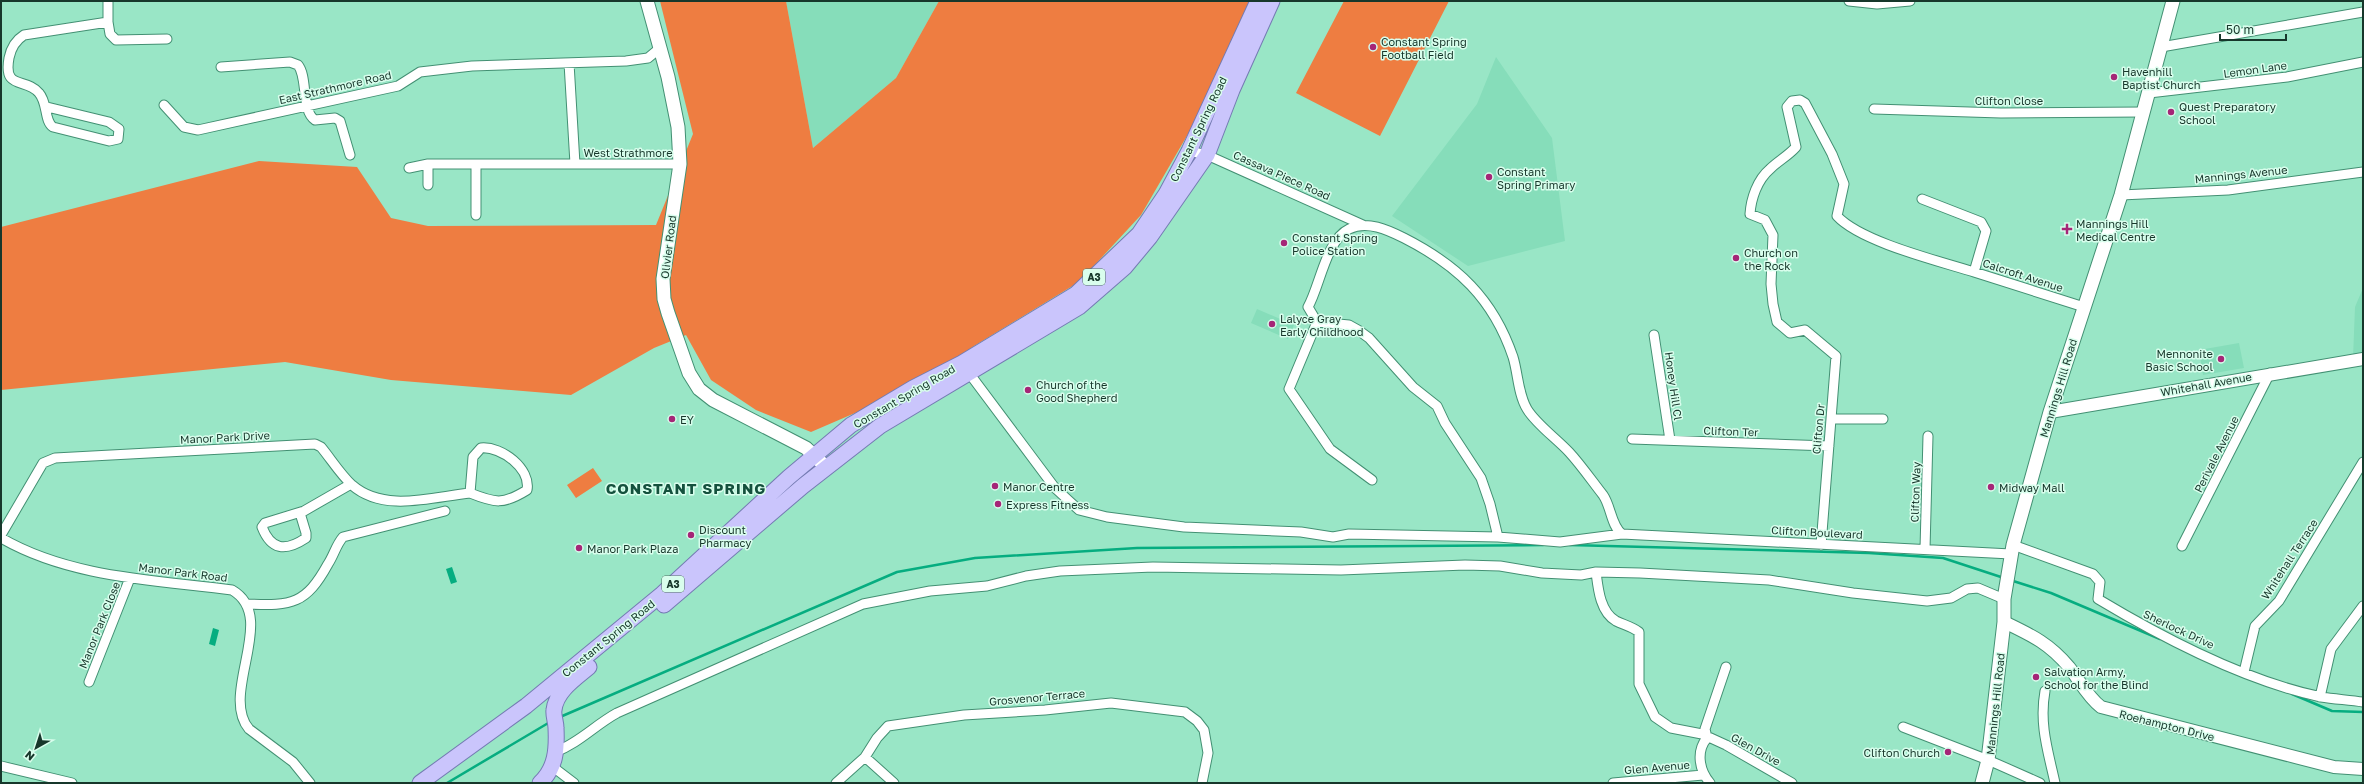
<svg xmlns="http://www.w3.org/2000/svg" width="2364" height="784" font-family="'Golos Text',sans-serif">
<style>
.built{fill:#86ddba}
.green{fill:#ee7d41}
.water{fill:#06ad80}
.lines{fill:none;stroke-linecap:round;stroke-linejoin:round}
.stream{stroke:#06ad80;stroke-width:2.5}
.minor-casing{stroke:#439073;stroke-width:11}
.tertiary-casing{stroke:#439073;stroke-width:14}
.secondary-casing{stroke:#439073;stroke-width:15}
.primary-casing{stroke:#747bb2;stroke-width:17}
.minor{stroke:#fff;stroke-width:9}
.tertiary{stroke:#fff;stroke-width:12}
.secondary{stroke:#fff;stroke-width:13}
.primary{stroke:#cac5fc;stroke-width:15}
.poi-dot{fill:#a52677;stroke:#d9feed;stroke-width:1.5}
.labels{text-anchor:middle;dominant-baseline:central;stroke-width:3;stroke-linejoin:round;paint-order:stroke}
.shield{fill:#d9feed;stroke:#517365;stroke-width:1}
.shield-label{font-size:10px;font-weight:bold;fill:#17372b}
.poi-label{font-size:11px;fill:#17372b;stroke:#d9feed;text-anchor:start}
.street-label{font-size:11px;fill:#17372b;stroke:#d9feed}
.district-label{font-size:15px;font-weight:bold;letter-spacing:1px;fill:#14513d;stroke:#d9feed}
</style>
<rect width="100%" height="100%" fill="#99e6c6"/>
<path class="built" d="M786 1H939L896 78 813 148Z
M1496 57 1552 138 1565 241 1468 266 1392 216 1477 104Z
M2363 288V357L2353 358 2355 307Z
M1257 309 1294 325 1288 339 1251 323Z
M2239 343 2244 368 2203 375 2199 350Z"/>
<path class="green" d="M660 1H786L813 148 896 78 939 1H1258L1224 72 1141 215 1079 282 974 346 913 388 811 432 756 410 711 380 686 335 654 348 571 395 391 380 285 362 1 390V227L259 161 357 167 391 218 428 226 656 225 693 134Z
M1344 1H1449L1380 136 1296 93Z
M593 468 602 481 576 498 567 485Z"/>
<path class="water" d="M452 567 457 582 451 584 446 569Z
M213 628 219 630 215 646 209 644Z"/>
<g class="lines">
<path class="stream" d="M1570 545 1869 553 1943 558 2004 578
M2010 580 2051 593 2160 639
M2292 694 2332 711 2363 712
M560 717 897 572 975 558 1137 548 1543 545
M447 783 550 722"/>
<g class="minor-casing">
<path id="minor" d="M1849 1 1877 4 1910 1
M108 22 110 34 116 40 167 39
M2161 47 2363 12
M569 63 575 164
M221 67 290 62 298 65C308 77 301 111 315 120L335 118 340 121 350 155
M2149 93 2287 77 2363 62
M164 105 184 127 198 130 398 86 420 72 472 66 626 61 648 58 660 48
M47 107 109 122 119 129 118 139 109 141 53 127C44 121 48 103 39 93 26 77 3 91 9 58 11 48 16 40 24 35L108 22V1
M1874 109 2001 113 2143 112
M1189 151 1207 155 1363 225
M428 164V185
M476 164V215
M409 168 428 164H680
M2121 195 2228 190 2363 172
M1922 199 1981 222 1986 231 1974 272 2084 307
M1317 322 1349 325 1358 330 1369 338 1413 387 1437 406 1445 423 1481 478 1490 504 1498 537
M1654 335 1670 440
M966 369 1055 488 1079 510 1107 517 1184 527 1301 532 1333 537 1349 534 1498 537 1560 542 1622 534 2011 554
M1831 419H1883
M1632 439 1829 446
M481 448C502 446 531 469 527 490 503 505 495 503 470 493L473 457Z
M1372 480 1330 449 1289 389 1317 322 1308 307C1320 286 1326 240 1349 229 1367 220 1388 230 1404 238 1457 265 1493 298 1513 357 1518 373 1518 394 1527 409 1536 424 1557 439 1569 452 1581 465 1592 481 1603 495 1611 506 1611 526 1622 534
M300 513 306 533V538C285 552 271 550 262 527L265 523 304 511 351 484
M1 535 43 463 55 458 315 444 321 447C331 459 340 474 352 485 384 513 432 497 470 493
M1 538C70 578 155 580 232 590 279 617 219 693 249 729L293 762 310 783
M1821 545 1836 356 1805 330 1790 333 1777 322 1773 304 1771 284 1773 235 1765 220 1750 214C1751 199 1757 180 1770 169 1778 161 1788 156 1796 147L1787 107 1792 101 1800 100 1805 103 1832 154 1844 184 1837 216C1861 242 1939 261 1974 272
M2013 545 2093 574 2100 582 2098 599C2163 638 2246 681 2321 697 2334 699 2349 700 2363 702
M2182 546 2270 373
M1925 549 1928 436
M1596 572C1598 588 1600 612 1616 621 1624 625 1631 626 1639 632V684L1655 717 1671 728 1702 734 1726 745 1792 783
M248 604C292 606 306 604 328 564 334 555 336 545 343 537L445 511
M2244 672 2255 626 2279 601 2363 462
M89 682 130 578
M2045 691C2039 724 2048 751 2055 783
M2320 697 2331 649 2363 606
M1903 727 1988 760 2040 783
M1707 738 1705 729 1726 667
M1707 738C1696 751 1699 770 1710 783
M555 752C579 743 595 725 617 713L863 604 930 591 987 586 1026 576 1060 571 1153 567 1341 570 1465 565 1500 566 1542 573 1581 575 1596 572 1640 573 1769 580 1853 593 1927 601 1951 598 1967 589 1978 588 2004 599
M865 757 894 783
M1 766 72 783
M553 767 574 783
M836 783 865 757 877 738 888 726 964 715 1045 710 1111 703 1185 712 1197 721 1204 730 1208 753 1202 783
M1613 783 1703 775"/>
</g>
<g class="tertiary-casing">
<path id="tertiary" d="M2050 412 2363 359
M2004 622C2031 635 2049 643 2069 667 2080 681 2087 696 2101 707L2334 767 2363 769"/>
</g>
<g class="secondary-casing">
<path id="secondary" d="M647 1 668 77 678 127 680 164 663 279 664 299 668 313 689 373 699 389 713 400 806 448 826 467
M1982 783 1988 760 2004 622V599L2013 545 2050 412 2121 195 2173 1"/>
</g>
<g class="primary-casing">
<path id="primary" d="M664 605 803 486 880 426 1079 307 1125 267 1150 237 1207 155 1232 90 1272 1
M420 783 526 706 662 594 789 477 851 425 913 388 962 363 1076 294 1139 234 1166 194 1189 151 1258 1
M540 783C556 768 557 749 556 728 556 722 553 715 554 710 556 691 576 678 589 667"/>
</g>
<use href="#minor" class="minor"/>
<use href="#tertiary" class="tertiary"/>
<use href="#secondary" class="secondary"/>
<use href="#primary" class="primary"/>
</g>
<g class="poi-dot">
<circle cx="1373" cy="47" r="4"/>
<circle cx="2114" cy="77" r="4"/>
<circle cx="2171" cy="112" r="4"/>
<circle cx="1489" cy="177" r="4"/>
<path d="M2065 223h4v4h4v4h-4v4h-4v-4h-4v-4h4z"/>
<circle cx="1284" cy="243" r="4"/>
<circle cx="1736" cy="258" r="4"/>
<circle cx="1272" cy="324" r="4"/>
<circle cx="2221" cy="359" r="4"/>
<circle cx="1028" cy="390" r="4"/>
<circle cx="672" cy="419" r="4"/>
<circle cx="995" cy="486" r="4"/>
<circle cx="1991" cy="487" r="4"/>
<circle cx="998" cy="504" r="4"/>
<circle cx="691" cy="535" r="4"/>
<circle cx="579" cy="548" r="4"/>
<circle cx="2036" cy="677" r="4"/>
<circle cx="1948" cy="752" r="4"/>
</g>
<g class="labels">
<g class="shield">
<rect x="1083" y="269" width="22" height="16" rx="3"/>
<rect x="662" y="576" width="22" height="16" rx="3"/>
</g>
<g class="shield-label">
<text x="1094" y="277">A3</text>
<text x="673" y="584">A3</text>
</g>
<g class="poi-label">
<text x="1381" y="41">Constant Spring<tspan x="1381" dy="13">Football Field</tspan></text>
<text x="2122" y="71">Havenhill<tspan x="2122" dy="13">Baptist Church</tspan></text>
<text x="2179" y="106">Quest Preparatory<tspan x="2179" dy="13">School</tspan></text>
<text x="1497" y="171">Constant<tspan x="1497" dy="13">Spring Primary</tspan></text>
<text x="2076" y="223">Mannings Hill<tspan x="2076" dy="13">Medical Centre</tspan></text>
<text x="1292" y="237">Constant Spring<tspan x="1292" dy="13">Police Station</tspan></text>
<text x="1744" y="252">Church on<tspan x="1744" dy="13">the Rock</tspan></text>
<text x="1280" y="318">Lalyce Gray<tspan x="1280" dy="13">Early Childhood</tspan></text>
<text x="2213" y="353" text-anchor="end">Mennonite<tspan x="2213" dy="13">Basic School</tspan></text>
<text x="1036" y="384">Church of the<tspan x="1036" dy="13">Good Shepherd</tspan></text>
<text x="680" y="419">EY</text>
<text x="1003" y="486">Manor Centre</text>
<text x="1999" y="487">Midway Mall</text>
<text x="1006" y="504">Express Fitness</text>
<text x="699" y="529">Discount<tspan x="699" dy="13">Pharmacy</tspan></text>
<text x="587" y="548">Manor Park Plaza</text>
<text x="2044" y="671">Salvation Army,<tspan x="2044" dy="13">School for the Blind</tspan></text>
<text x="1940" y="752" text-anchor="end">Clifton Church</text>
</g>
<g class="street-label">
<text transform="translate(2255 69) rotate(-8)">Lemon Lane</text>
<text transform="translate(335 87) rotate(-13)">East Strathmore Road</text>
<text x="2009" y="100">Clifton Close</text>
<text transform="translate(1198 129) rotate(-64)">Constant Spring Road</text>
<text x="628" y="152">West Strathmore</text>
<text transform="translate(2241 174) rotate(-6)">Mannings Avenue</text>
<text transform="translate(1282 175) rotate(24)">Cassava Piece Road</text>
<text transform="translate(668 247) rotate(-83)">Olivier Road</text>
<text transform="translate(2023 275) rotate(18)">Calcroft Avenue</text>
<text transform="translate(2206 384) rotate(-10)">Whitehall Avenue</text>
<text transform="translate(1674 386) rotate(82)">Honey Hill Cl</text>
<text transform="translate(2058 388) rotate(-73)">Mannings Hill Road</text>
<text transform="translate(904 396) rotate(-30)">Constant Spring Road</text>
<text transform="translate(1818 429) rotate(-85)">Clifton Dr</text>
<text transform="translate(1731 431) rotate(2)">Clifton Ter</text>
<text transform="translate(225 437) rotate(-3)">Manor Park Drive</text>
<text transform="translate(2216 454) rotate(-63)">Perivale Avenue</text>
<text transform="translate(1915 492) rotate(-88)">Clifton Way</text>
<text transform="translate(1817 532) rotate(3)">Clifton Boulevard</text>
<text transform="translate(2289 559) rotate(-57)">Whitehall Terrace</text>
<text transform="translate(183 572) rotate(7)">Manor Park Road</text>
<text transform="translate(99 625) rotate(-68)">Manor Park Close</text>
<text transform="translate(2179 629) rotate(25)">Sherlock Drive</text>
<text transform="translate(608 638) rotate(-39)">Constant Spring Road</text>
<text transform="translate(1037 697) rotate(-5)">Grosvenor Terrace</text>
<text transform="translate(1995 704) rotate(-84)">Mannings Hill Road</text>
<text transform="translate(2167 725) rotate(14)">Roehampton Drive</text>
<text transform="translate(1756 749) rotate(29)">Glen Drive</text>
<text transform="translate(1657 767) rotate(-5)">Glen Avenue</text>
</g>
<g class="district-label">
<text x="686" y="488">CONSTANT SPRING</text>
</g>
</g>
<rect width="2364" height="784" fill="none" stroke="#17372b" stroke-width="4"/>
<g transform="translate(36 748) rotate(219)" stroke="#d9feed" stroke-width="3" paint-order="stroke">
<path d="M0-3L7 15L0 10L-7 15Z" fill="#17372b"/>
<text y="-6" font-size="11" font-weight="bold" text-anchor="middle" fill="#17372b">N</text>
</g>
<path d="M2220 34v6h66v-6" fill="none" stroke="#17372b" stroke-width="2"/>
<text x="2226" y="34" font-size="12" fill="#17372b" stroke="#d9feed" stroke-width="3" paint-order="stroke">50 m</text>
</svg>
